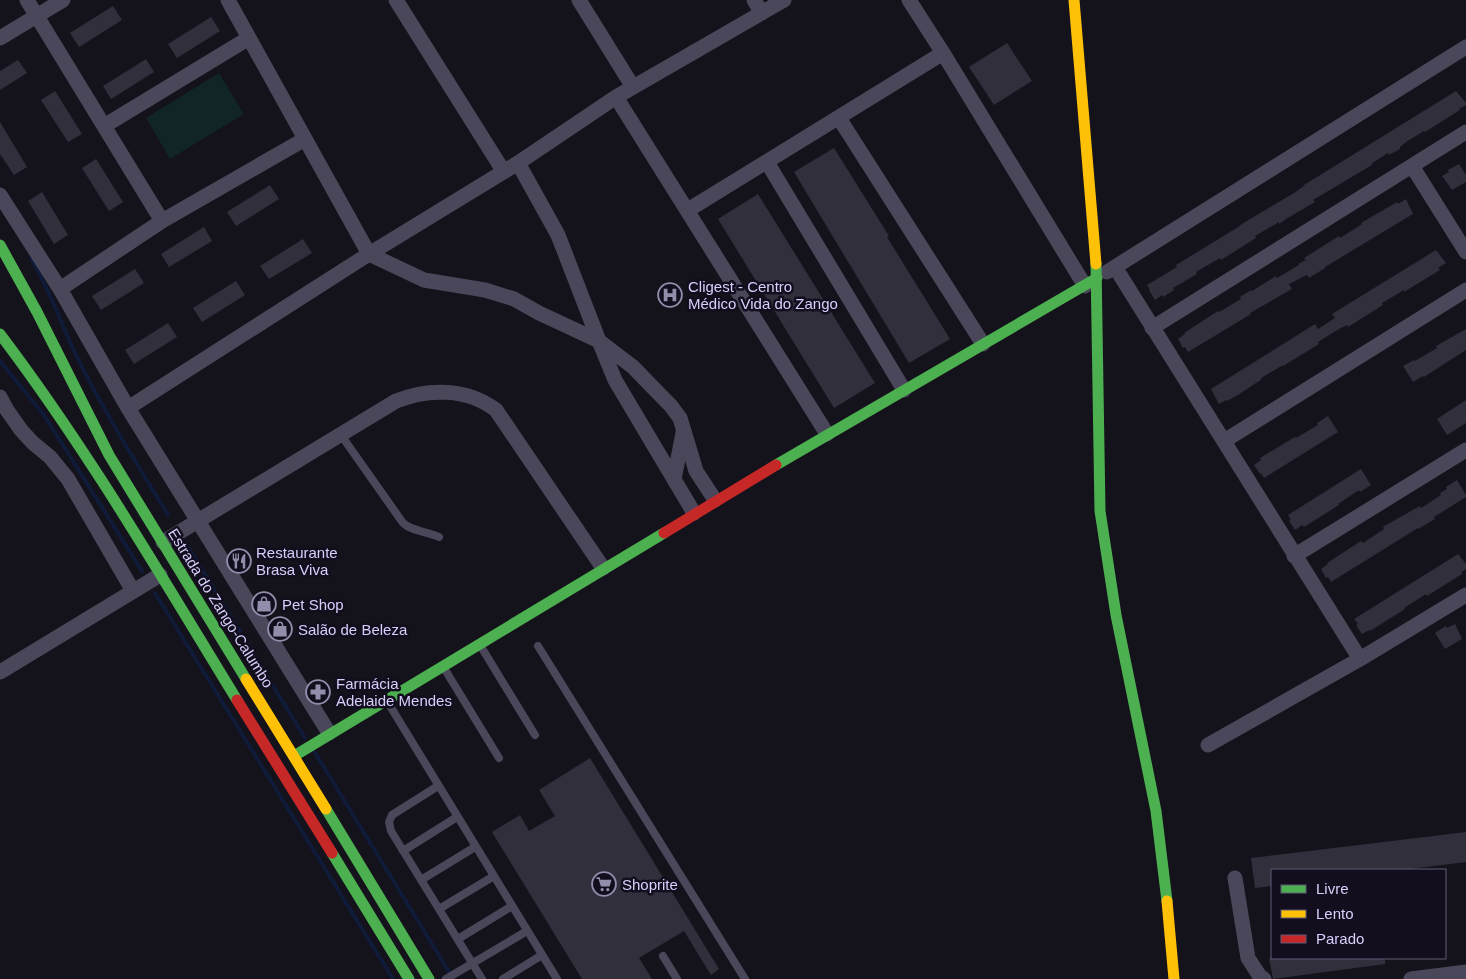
<svg xmlns="http://www.w3.org/2000/svg" width="1466" height="979" font-family="Arial,sans-serif">
<style>
.green{fill:#112426}
.lines{fill:none;stroke-linecap:round;stroke-linejoin:round}
.stream{stroke:#0f1b39;stroke-width:4}
.building{fill:#322f3d}
.lane{stroke:#4a475b;stroke-width:8}
.street{stroke:#4a475b;stroke-width:15}
.fast{stroke:#4caf50;stroke-width:11}
.slow{stroke:#ffc107;stroke-width:11}
.jam{stroke:#c62828;stroke-width:11}
.labels{text-anchor:middle;dominant-baseline:central;stroke-width:5;stroke-linejoin:round;paint-order:stroke}
.poi-label{font-size:15px;fill:#d8cffb;stroke:#120e1e;text-anchor:start}
.street-label{font-size:15px;fill:#d8cffb;stroke:#120e1e}
</style>
<rect width="100%" height="100%" fill="#14121a"/>
<path class="green" d="M219 73 244 114 170 159 146 118Z"/>
<g class="lines">
<path class="stream" d="M31 258C49 289 61 323 76 355 103 410 136 462 168 515
M0 361 44 415 142 571
M187 545 305 738
M155 593 393 979
M314 751 451 975"/>
</g>
<path class="building" d="M113 6 122 20 79 47 70 33Z
M211 17 220 31 177 58 168 44Z
M1007 43 1032 81 994 105 969 67Z
M146 59 154 72 111 99 103 86Z
M18 60 27 73 0 90V71Z
M55 91 82 134 68 142 41 100Z
M1456 91 1466 103V105L1459 109 1460 110 1425 132 1424 131 1406 142 1400 147V149L1389 155 1388 153 1371 164 1372 165 1313 200 1315 202 1286 219 1279 224V222L1255 236 1256 238 1221 260 1220 258 1196 272 1197 274 1173 288 1174 290 1163 297 1162 295 1155 300 1149 290H1150L1147 285 1177 267 1176 265 1235 229 1245 222 1294 193 1304 186V185Z
M0 122 27 167 14 175 0 154Z
M834 148 889 236 887 237 950 339 909 363 794 172Z
M96 159 123 202 109 211 82 168Z
M1459 164 1466 175V182L1452 190 1442 176 1449 172 1448 170Z
M270 185 279 199 236 226 227 212Z
M42 192 68 235 54 244 28 201Z
M758 194 875 383 834 408 718 219Z
M1406 199 1413 214 1325 267V268L1309 278 1307 275 1289 284 1292 289 1250 313 1251 314 1188 352 1185 347 1183 348 1178 339 1185 334 1184 333 1218 311 1219 312 1241 299 1240 297 1251 290 1252 291 1276 276 1277 278 1299 265 1298 264 1306 260 1304 258 1339 236 1340 238 1362 224 1361 223 1397 202 1398 204Z
M204 227 212 241 169 267 161 254Z
M303 239 312 253 269 279 260 266Z
M1436 250 1446 263 1438 268 1440 270 1404 292V290L1382 303 1383 305 1359 320 1348 327 1347 325 1339 329 1318 342 1319 344 1283 366V365L1261 378 1262 379 1238 395 1227 401 1226 400 1219 404 1211 389 1315 324 1318 329 1335 318 1332 314Z
M135 269 144 283 101 310 92 296Z
M236 281 245 295 202 322 193 308Z
M168 323 177 337 134 364 125 350Z
M1466 329V350L1424 377 1423 376 1413 382 1403 366 1414 360 1415 361 1437 348 1436 346Z
M1466 400V423L1447 435 1437 419Z
M1328 416 1338 432 1264 478 1261 473 1260 474 1254 465 1261 460 1260 458 1295 437 1296 438 1318 425 1317 423Z
M1361 469 1371 485 1360 492 1359 490 1338 504 1339 505 1304 527 1302 525 1295 530 1289 521 1291 520 1288 515Z
M1457 480 1466 495V497L1434 517 1435 519 1418 529V528L1331 582 1328 577 1326 578 1321 569 1328 564 1327 563 1361 541 1363 543 1384 529 1383 527 1395 520 1420 506 1421 508 1441 495 1440 493 1447 489 1446 487Z
M1458 554 1466 564V569L1461 572 1462 574 1427 596 1426 594 1404 608 1405 609 1370 631 1369 630 1362 634 1356 625 1358 624 1354 619Z
M1455 624 1462 639 1445 649 1435 633 1446 626 1447 628Z
M590 758 719 969 711 975 684 931 639 958 652 979H582L492 832 520 815 529 831 555 816 539 790Z
M1466 832V862L1402 870H1272V886L1255 888 1251 858Z
M1269 958H1385V964L1273 979Z"/>
<g class="lines">
<path class="lane" d="M341 435 403 523C413 532 427 531 439 537
M480 645 535 735
M538 646 745 979
M444 668 499 758
M387 701 557 979
M438 786 392 815 389 822 391 831 482 979
M403 851 457 817
M421 880 475 847
M439 909 494 876
M458 939 512 906
M663 956 677 979
M446 979 527 931
M503 979 542 955"/>
<path class="street" d="M27 0 162 221
M228 0 369 254 424 280 485 290 514 299 539 313 599 341 615 380 694 513
M396 0 504 172
M579 0 633 87
M754 0 762 13
M909 0 943 53 1085 286
M0 38 63 0
M616 97 827 434
M839 118 983 344
M104 126 249 38
M767 162 904 390
M518 163 558 235 599 341 633 367 671 406 680 418 696 471 715 500
M1412 166 1466 252
M0 195 60 289 128 408 329 733
M688 210 943 53
M1115 267 1360 659
M1107 272 1466 47
M60 289 162 221 305 139
M1152 328 1466 132
M0 397 7 410 21 430 33 443 50 457 68 479 133 591
M128 408 369 254 518 163 616 97 784 0
M1224 441 1466 290
M674 479 683 433
M163 542 396 401C429 388 467 388 496 410L603 568
M1294 556 1466 450
M0 672 160 575
M1208 745 1360 659 1466 595
M1235 878 1248 958 1259 975 1264 979
M1411 979 1466 972"/>
<path class="fast" d="M0 245 37 312 109 455 246 679
M1096 264 1100 511 1116 615 1156 811 1167 901
M0 334C88 450 161 576 237 700
M776 465 1097 278
M294 756 664 533
M326 809 429 979
M332 853 409 979"/>
<path class="slow" d="M1074 0 1096 264
M246 679 326 809
M1167 901 1174 979"/>
<path class="jam" d="M664 533 776 465
M237 700 332 853"/>
</g>
<defs>
<g id="hospital-ring" transform="scale(1.25)"><circle r="9.5" fill="#120e1e" stroke="#938dac" stroke-width="1.5"/><path d="M-5-5h3v3.5h4V-5h3V5h-3V1.5h-4V5h-3Z" fill="#938dac"/></g>
<g id="restaurant-ring" transform="scale(1.25)"><circle r="9.5" fill="#120e1e" stroke="#938dac" stroke-width="1.5"/><path d="M-5-6h1v4h1v-4h1v4h1v-4h1v5L-1.5 .5V6h-2V.5L-5-1ZM5-6V6H3V1.5H1.5Q1.5-4 5-6Z" fill="#938dac"/></g>
<g id="shop-ring" transform="scale(1.25)"><circle r="9.5" fill="#120e1e" stroke="#938dac" stroke-width="1.5"/><path d="M-5-2.5h2.3a2.7 3.5 0 0 1 5.4 0H5L5.5 6h-11ZM-1.5-2.5h3a1.5 2.3 0 0 0-3 0Z" fill="#938dac"/></g>
<g id="pharmacy-ring" transform="scale(1.25)"><circle r="9.5" fill="#120e1e" stroke="#938dac" stroke-width="1.5"/><path d="M-2-6h4v4h4v4h-4v4h-4v-4h-4v-4h4Z" fill="#938dac"/></g>
<g id="supermarket-ring" transform="scale(1.25)"><circle r="9.5" fill="#120e1e" stroke="#938dac" stroke-width="1.5"/><path d="M-6-5.5h2.5l.6 2H6L4.5 2H-2.5L-4.4-4H-6ZM-1.5 3.2a1.3 1.3 0 1 0 .1 0ZM3 3.2a1.3 1.3 0 1 0 .1 0Z" fill="#938dac"/></g>
</defs>
<g fill-rule="evenodd">
<use href="#hospital-ring" x="670" y="295"/>
<use href="#restaurant-ring" x="239" y="561"/>
<use href="#shop-ring" x="264" y="604"/>
<use href="#shop-ring" x="280" y="629"/>
<use href="#pharmacy-ring" x="318" y="692"/>
<use href="#supermarket-ring" x="604" y="884"/>
</g>
<g class="labels">
<g class="poi-label">
<text x="688" y="286">Cligest - Centro<tspan x="688" dy="17">Médico Vida do Zango</tspan></text>
<text x="256" y="552">Restaurante<tspan x="256" dy="17">Brasa Viva</tspan></text>
<text x="282" y="604">Pet Shop</text>
<text x="298" y="629">Salão de Beleza</text>
<text x="336" y="683">Farmácia<tspan x="336" dy="17">Adelaide Mendes</tspan></text>
<text x="622" y="884">Shoprite</text>
</g>
<g class="street-label">
<text transform="translate(221 608) rotate(58)">Estrada do Zango-Calumbo</text>
</g>
</g>
<rect x="1271" y="869" width="175" height="90" fill="#120e1e" stroke="#615b76"/>
<rect x="1281" y="885" width="25" height="8" fill="#4caf50" stroke="#615b76"/>
<text x="1316" y="894" font-size="15" fill="#d8cffb">Livre</text>
<rect x="1281" y="910" width="25" height="8" fill="#ffc107" stroke="#615b76"/>
<text x="1316" y="919" font-size="15" fill="#d8cffb">Lento</text>
<rect x="1281" y="935" width="25" height="8" fill="#c62828" stroke="#615b76"/>
<text x="1316" y="944" font-size="15" fill="#d8cffb">Parado</text>
</svg>
